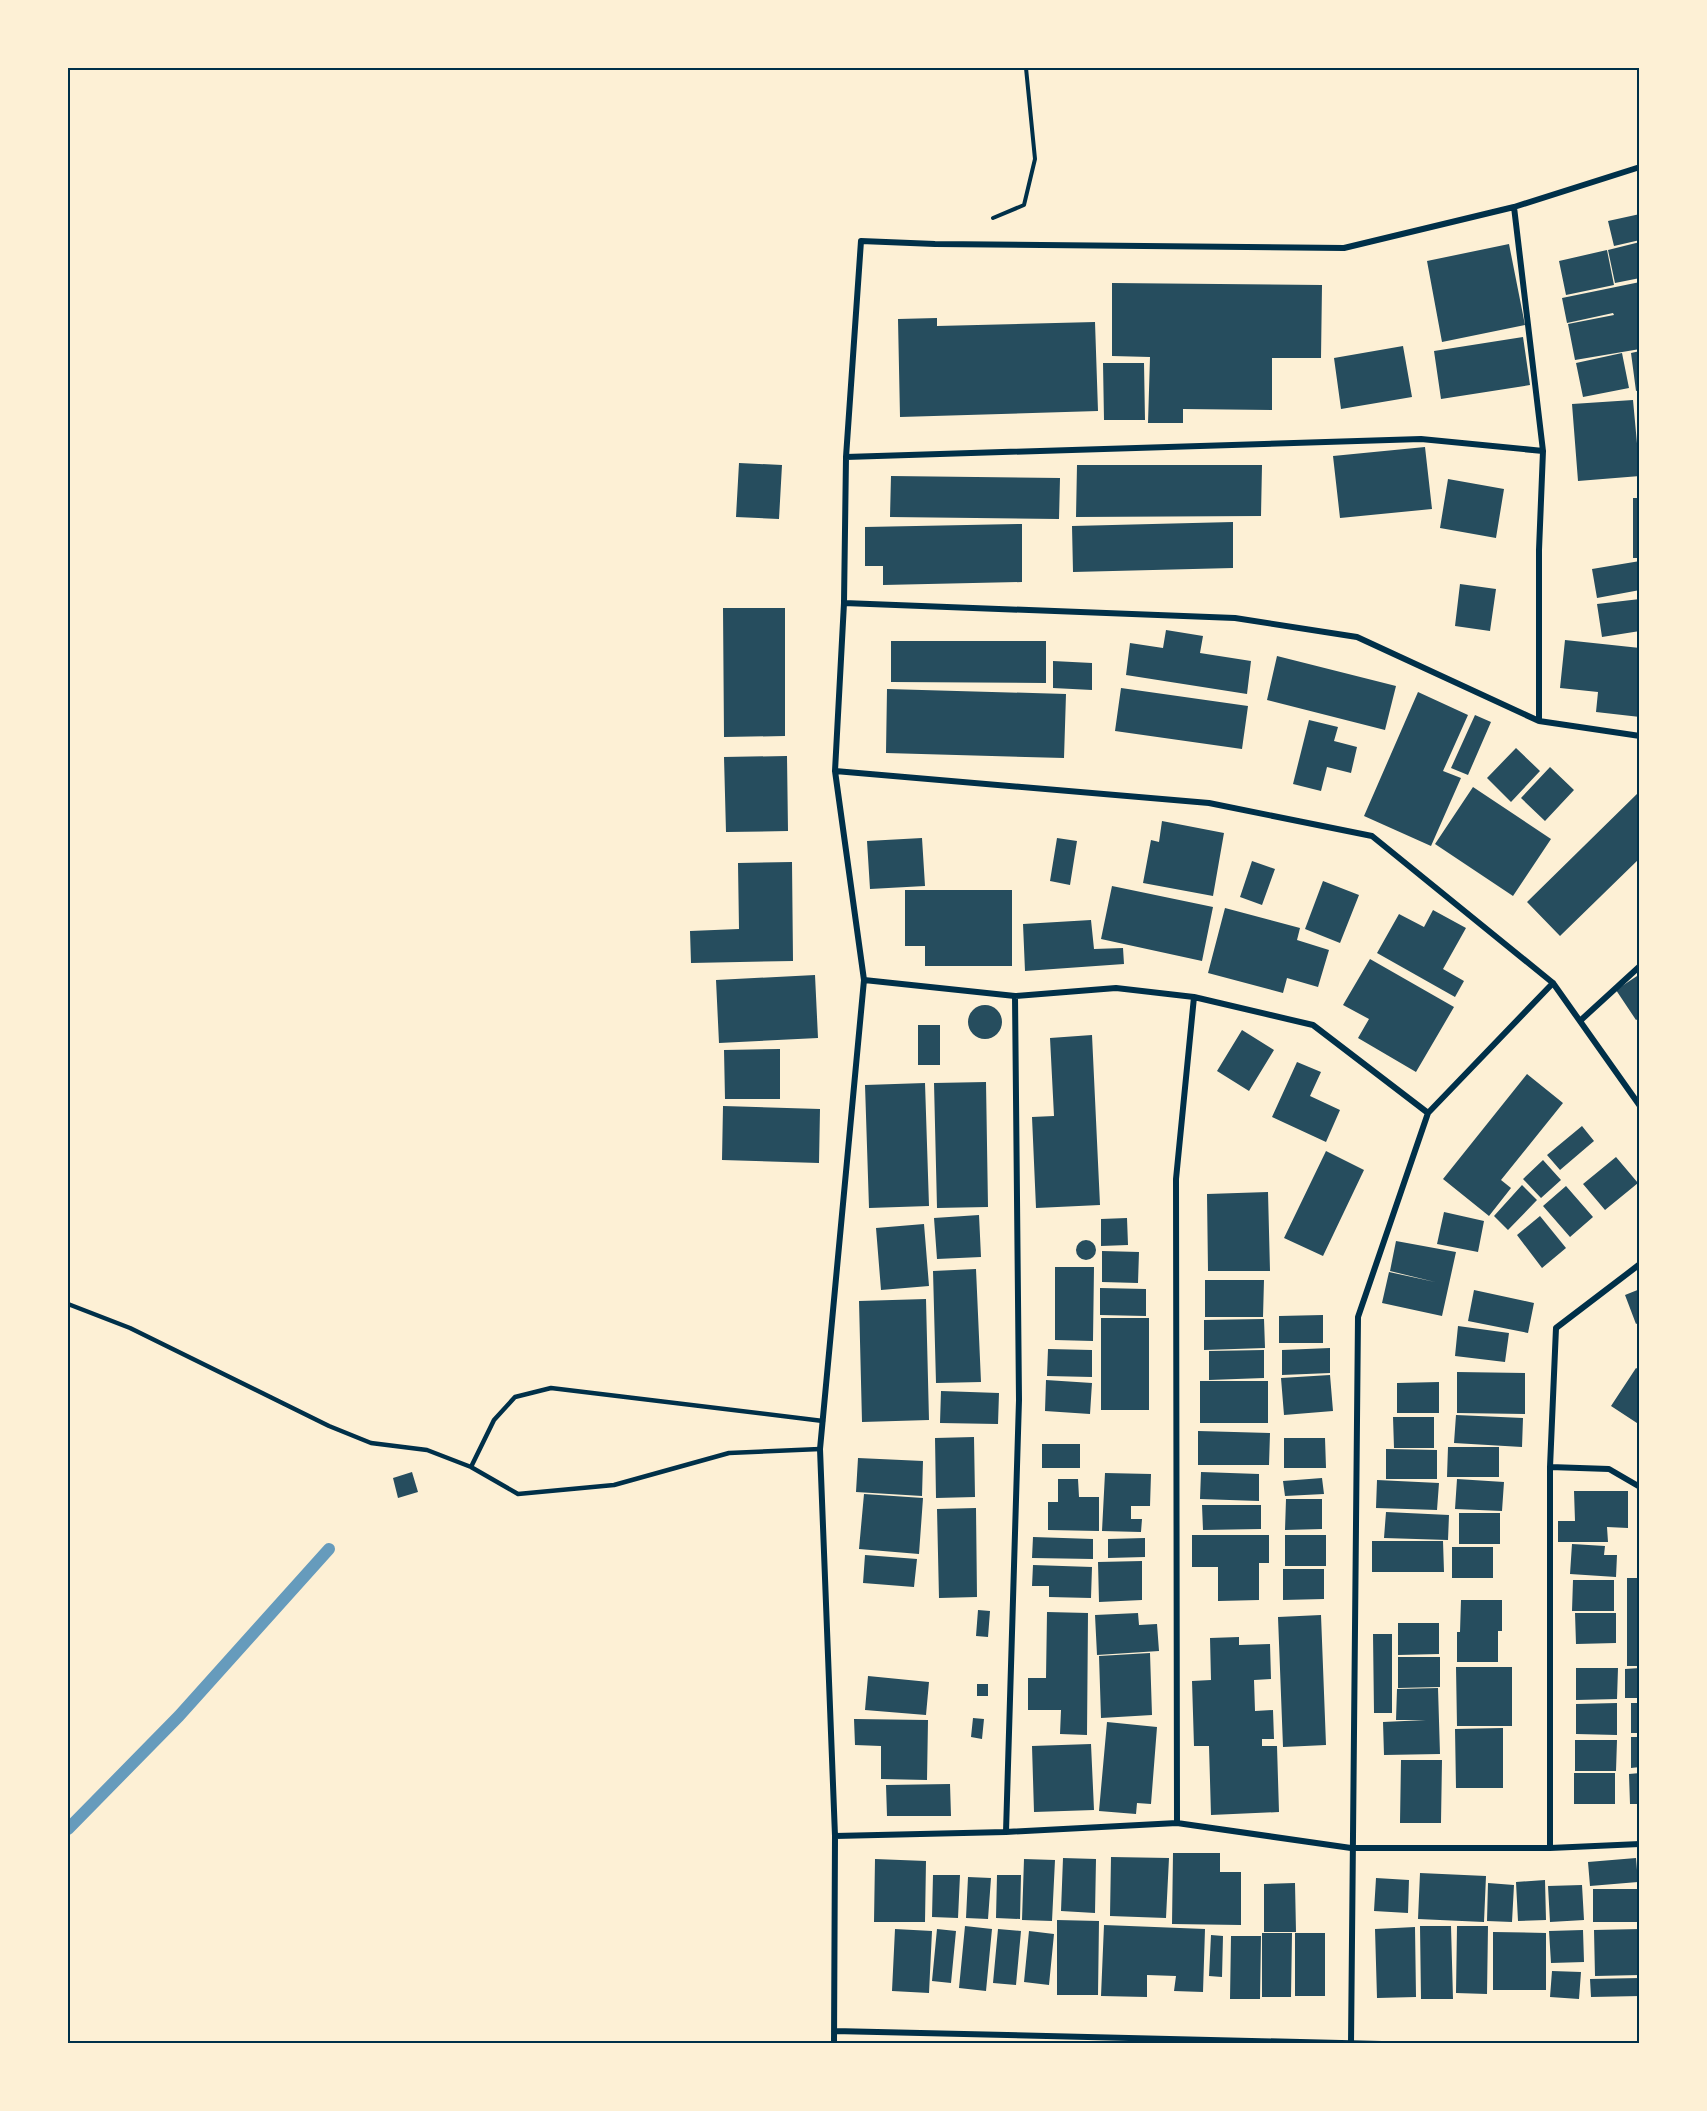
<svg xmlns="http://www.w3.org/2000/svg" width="1707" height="2111" font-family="'Varela Round',sans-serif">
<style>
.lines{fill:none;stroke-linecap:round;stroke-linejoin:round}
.stream{stroke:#669bbc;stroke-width:12}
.building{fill:#264d5e}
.path{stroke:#003049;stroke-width:4}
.service{stroke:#003049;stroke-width:4.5}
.minor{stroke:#003049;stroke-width:6}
.neatline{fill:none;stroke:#003049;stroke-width:2}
</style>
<rect width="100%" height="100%" fill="#fdf0d5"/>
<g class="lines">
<path class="stream" d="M68 1829 179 1716 329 1549"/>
</g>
<path class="building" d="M1640 214V240L1614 246 1608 221Z
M1640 242V278L1615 283 1608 250Z
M1509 244 1525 325 1442 342 1427 261Z
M1607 250 1614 285 1566 295 1559 261Z
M1640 282V349L1575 360 1568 324 1614 315 1613 313 1567 323 1562 298Z
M1112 283 1322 285 1321 358H1272V410L1183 409V423H1148L1150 357 1112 356Z
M937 318V326L1095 322 1098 411 900 417 898 319Z
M1523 337 1530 385 1441 399 1434 351Z
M1403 346 1412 397 1341 409 1334 358Z
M1640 351V390L1636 391 1631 353Z
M1622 353 1629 388 1583 397 1576 363Z
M1103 363H1144L1145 420H1104Z
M1633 400 1640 476 1578 481 1572 404Z
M1425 447 1432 509 1340 518 1333 456Z
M739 463 782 465 779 519 736 517Z
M1077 465H1262L1261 516 1076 517Z
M891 476 1060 478 1059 519 890 517Z
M1448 479 1504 489 1496 538 1440 528Z
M1633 498H1640V558H1633Z
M1233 522V568L1073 572 1072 526Z
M1022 524V582L883 585V566H865V527Z
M1640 561V590L1597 598 1592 569Z
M1460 584 1496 589 1490 631 1455 626Z
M1640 599V631L1602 637 1597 604Z
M723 608H785V736L724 737Z
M1166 630 1203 636 1200 653 1251 661 1247 694 1126 675 1130 643 1163 648Z
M1565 640 1640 648V717L1596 712 1598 692 1560 688Z
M891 641H1046V683L891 682Z
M1277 656 1396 686 1385 730 1267 700Z
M1053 661 1092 663V690L1053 688Z
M1121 688 1248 706 1242 749 1115 731Z
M887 689 1066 694 1064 758 886 753Z
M1418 692 1468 715 1443 771 1461 778 1431 846 1364 816Z
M1475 715 1491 722 1468 775 1451 768Z
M1309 720 1338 727 1334 741 1357 747 1351 773 1327 767 1321 791 1293 784Z
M1516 748 1540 771 1511 802 1487 778Z
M787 756 788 831 726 832 724 757Z
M1550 767 1574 790 1545 821 1521 798Z
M1473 787 1551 839 1513 896 1435 844Z
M1640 791V858L1560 936 1527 902Z
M1162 821 1224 833 1213 896 1143 883 1151 840 1159 842Z
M922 838 925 886 870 889 867 841Z
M1057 838 1077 841 1070 885 1050 881Z
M1252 861 1275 869 1262 905 1240 897Z
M792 862 793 961 691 963 690 931 739 929 738 863Z
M1323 881 1359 895 1340 943 1305 929Z
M1112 886 1213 907 1202 961 1101 939Z
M905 890H1012V966H925V946H905Z
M1225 908 1300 928 1297 940 1329 950 1318 987 1287 978 1283 993 1208 973Z
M1433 910 1466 928 1443 969 1464 981 1455 997 1377 953 1399 914 1424 927Z
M1091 920 1094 949 1123 948 1124 964 1025 971 1023 924Z
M1370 959 1454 1007 1416 1072 1358 1038 1369 1019 1343 1005Z
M1640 974V1018L1636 1020 1616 990Z
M815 975 818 1038 719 1043 716 980Z
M968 1022a17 17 0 1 1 34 0a17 17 0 1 1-34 0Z
M918 1025H940V1065H918Z
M1242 1030 1274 1050 1249 1091 1217 1071Z
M1092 1035 1100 1205 1036 1208 1032 1117 1054 1116 1050 1038Z
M780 1049V1099H725L724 1050Z
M1297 1062 1321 1072 1310 1096 1340 1110 1326 1142 1272 1117Z
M1527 1074 1563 1103 1501 1180 1511 1188 1489 1216 1443 1179Z
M986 1082 988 1207 937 1208 934 1083Z
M925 1083 929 1206 869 1208 865 1085Z
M723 1106 820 1109 819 1163 722 1160Z
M1582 1126 1594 1141 1560 1170 1547 1155Z
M1326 1151 1364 1170 1323 1256 1284 1238Z
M1616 1157 1638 1183 1605 1210 1583 1184Z
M1543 1160 1561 1180 1541 1198 1523 1179Z
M1522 1185 1537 1200 1508 1230 1494 1216Z
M1566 1186 1593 1217 1570 1237 1543 1206Z
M1268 1192 1270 1271H1208L1207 1194Z
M1444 1212 1484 1221 1478 1252 1437 1244Z
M979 1215 981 1257 937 1259 934 1218Z
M1540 1216 1566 1248 1542 1268 1517 1235Z
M1127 1218 1128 1245 1101 1246V1219Z
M924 1224 929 1286 881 1290 876 1228Z
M1076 1250a10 10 0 1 1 20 0a10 10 0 1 1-20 0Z
M1396 1241 1456 1252 1442 1316 1382 1303 1389 1272 1435 1282 1390 1271Z
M1102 1251 1139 1252 1138 1283 1102 1282Z
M1055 1267H1094L1093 1341 1055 1340Z
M976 1269 981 1382 936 1383 933 1271Z
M1205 1280H1264L1263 1317H1205Z
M1100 1288 1146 1289V1316L1100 1315Z
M1640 1289V1322L1636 1324 1625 1295Z
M1474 1290 1534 1303 1528 1333 1468 1321Z
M926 1299 929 1420 862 1422 859 1301Z
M1323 1315V1343H1279V1316Z
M1101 1318H1149V1410H1101Z
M1264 1319 1265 1348 1204 1350V1320Z
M1458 1326 1509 1333 1505 1362 1455 1356Z
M1330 1348V1373L1282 1375V1350Z
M1048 1349 1092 1350V1377L1047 1376Z
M1264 1350V1378L1209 1380V1351Z
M1636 1368 1640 1370V1425L1611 1406Z
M1457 1372 1525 1373V1414L1457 1413Z
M1330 1375 1333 1411 1284 1415 1281 1378Z
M1046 1380 1092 1383 1090 1414 1045 1411Z
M1200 1381H1268V1423H1200Z
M1439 1382V1413H1397V1383Z
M941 1391 999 1393 998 1424 940 1423Z
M1456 1415 1523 1418 1522 1447 1454 1443Z
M1393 1417H1434V1448H1394Z
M1198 1431 1270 1433 1269 1465H1198Z
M974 1437 975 1497 936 1498 935 1438Z
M1284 1438H1325L1326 1468H1284Z
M1042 1444H1080V1468H1042Z
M1448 1447H1499V1477H1447Z
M1386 1449 1437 1450V1479H1386Z
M858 1458 923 1461 922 1496 856 1492Z
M412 1472 418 1492 398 1498 393 1478Z
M1201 1472 1259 1474V1501L1200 1499Z
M1105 1473 1151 1474 1150 1506H1131V1519H1142L1141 1532 1102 1531Z
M1322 1478 1324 1494 1285 1496 1283 1481Z
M1058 1479H1078L1079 1497H1099V1531L1048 1530V1502H1058Z
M1457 1479 1504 1482 1502 1511 1455 1509Z
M1377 1480 1439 1483 1437 1510 1376 1508Z
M1574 1491H1628V1528L1607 1527 1608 1542H1558V1521H1575Z
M864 1494 923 1498 919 1554 859 1549Z
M1286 1499H1322V1529L1285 1530Z
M1202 1505H1261V1529L1203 1530Z
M976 1508 977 1597 939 1598 937 1509Z
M1386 1512 1449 1515 1448 1540 1384 1538Z
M1459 1513H1500V1544H1459Z
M1192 1535H1269V1563H1259V1600L1218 1601V1567H1192Z
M1285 1535H1326V1566H1285Z
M1033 1537 1093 1539V1559L1032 1558Z
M1145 1538V1557L1108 1558V1539Z
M1372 1541H1443L1444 1572H1372Z
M1572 1544 1605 1546 1604 1555H1617L1616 1577 1570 1574Z
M1452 1547H1493V1578H1452Z
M865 1555 917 1559 914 1587 863 1583Z
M1142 1561V1600L1099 1602 1098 1562Z
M1033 1565 1092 1567 1091 1598 1049 1597V1586H1032Z
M1283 1569H1324V1599L1283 1600Z
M1627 1578H1640V1666H1627Z
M1573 1580H1614V1611H1572Z
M1461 1600H1502V1631H1498V1662H1457V1632H1460Z
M978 1610 990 1611 988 1637 976 1636Z
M1047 1612 1088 1613 1087 1735 1060 1734 1061 1710H1028V1678H1046Z
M1138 1613 1139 1625 1157 1624 1159 1651 1097 1655 1095 1615Z
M1575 1613H1616V1643L1576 1644Z
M1321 1615 1326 1745 1283 1747 1278 1617Z
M1398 1623H1439V1654L1398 1655Z
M1373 1634H1392V1713H1374Z
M1239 1637V1645L1270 1644 1271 1679 1254 1680 1255 1711 1273 1710 1274 1739H1262V1746H1277L1279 1812 1211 1815 1209 1746H1194L1192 1681 1211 1680 1210 1638Z
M1150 1653 1152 1715 1101 1718 1099 1656Z
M1398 1657H1440V1687L1398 1688Z
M1456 1667H1512V1726H1457Z
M1576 1668H1618L1617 1699 1576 1700Z
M1640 1668V1698H1625V1669Z
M868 1676 929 1682 926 1715 865 1710Z
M977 1684H988V1696H977Z
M1438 1688 1440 1754 1384 1755 1383 1722 1426 1720H1396L1397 1689Z
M1617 1703V1735L1576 1734V1704Z
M1631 1703H1640V1733H1631Z
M973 1718 984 1719 982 1739 971 1737Z
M854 1719 928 1720 927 1780 881 1779V1746L855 1745Z
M1107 1722 1157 1727 1151 1804 1137 1803 1136 1814 1099 1811Z
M1503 1728V1788H1456L1455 1729Z
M1631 1737H1640V1767L1631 1768Z
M1575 1740H1617L1616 1771H1575Z
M1091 1744 1094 1810 1034 1812 1032 1746Z
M1401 1760H1442L1441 1823H1400Z
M1574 1773H1615V1804H1574Z
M1640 1773V1804H1630L1629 1774Z
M950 1784 951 1816H887L886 1785Z
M1173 1853H1220V1872H1241V1925L1172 1924Z
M1111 1857 1169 1858 1166 1918 1110 1916Z
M1063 1858 1096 1859 1095 1913 1061 1911Z
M1636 1858 1638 1882 1590 1886 1588 1862Z
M875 1859 926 1861 925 1922H874Z
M1024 1859 1055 1860 1052 1921 1022 1920Z
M1420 1873 1486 1876 1484 1922 1418 1919Z
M933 1875H960L958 1918 932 1917Z
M997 1875H1021L1020 1919 996 1918Z
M968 1877 991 1878 988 1919 966 1918Z
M1376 1878 1409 1880 1408 1913 1374 1911Z
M1545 1880 1546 1920 1518 1921 1516 1882Z
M1295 1883 1296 1932H1264V1884Z
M1488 1883 1514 1885 1512 1922 1487 1921Z
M1582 1885 1584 1920 1550 1922 1548 1886Z
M1593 1889H1640V1922H1593Z
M1057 1920 1099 1921 1098 1995H1057Z
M1104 1925 1205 1929 1203 1992 1174 1991 1176 1976 1147 1975V1997L1101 1996Z
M965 1926 992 1929 986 1991 959 1988Z
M1420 1926H1451L1453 1999H1421Z
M1457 1926H1488L1487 1994 1456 1993Z
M1415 1927 1416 1997 1377 1998 1375 1929Z
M895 1929 932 1931 929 1993 892 1991Z
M937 1929 956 1931 951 1983 932 1981Z
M998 1929 1021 1931 1016 1985 993 1983Z
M1640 1929V1975L1595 1976 1594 1930Z
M1583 1930 1584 1962 1551 1963 1549 1931Z
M1029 1931 1054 1934 1049 1985 1024 1982Z
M1493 1932 1546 1933V1990H1493Z
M1262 1933H1292L1291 1997H1262Z
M1295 1933H1325V1996H1295Z
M1211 1935 1223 1936 1222 1977 1209 1976Z
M1231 1936H1261L1260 1999H1230Z
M1552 1971 1581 1972 1579 1999 1550 1997Z
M1640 1978V1996L1591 1997 1590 1979Z"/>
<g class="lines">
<path class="path" d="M993 218 1024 205 1035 159 1026 68"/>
<path class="service" d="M68 1304 130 1328 329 1426 371 1443 427 1450 471 1467 518 1494 614 1485 729 1453 820 1449
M471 1467 494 1420 515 1397 551 1388 823 1421"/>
<path class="minor" d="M1514 207 1543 451 1539 550V721
M846 457 1421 439 1543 451
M844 603 1235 618 1357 637 1539 721 1640 736
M835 771 1209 803 1372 836 1553 983 1640 1106
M864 980 1015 996 1116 988 1194 997 1313 1025 1428 1113
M1581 1020 1640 966
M1550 1467 1609 1469 1640 1487
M1177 1823 1176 1179 1194 997
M1006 1832 1019 1400 1015 996
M835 1836 1006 1832 1177 1823 1351 1848H1550L1640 1844
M1550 1848V1467L1556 1328 1640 1264
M834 2031 1382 2044
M834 2044 835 1836 820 1449 864 980 835 771 844 603 846 457 861 241 935 244 1344 248 1514 207 1640 167
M1351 2044 1358 1317 1428 1113 1553 983"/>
</g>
<rect width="1707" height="2111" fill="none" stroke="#fdf0d5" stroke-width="138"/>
<rect x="69" y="69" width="1569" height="1973" class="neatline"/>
</svg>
